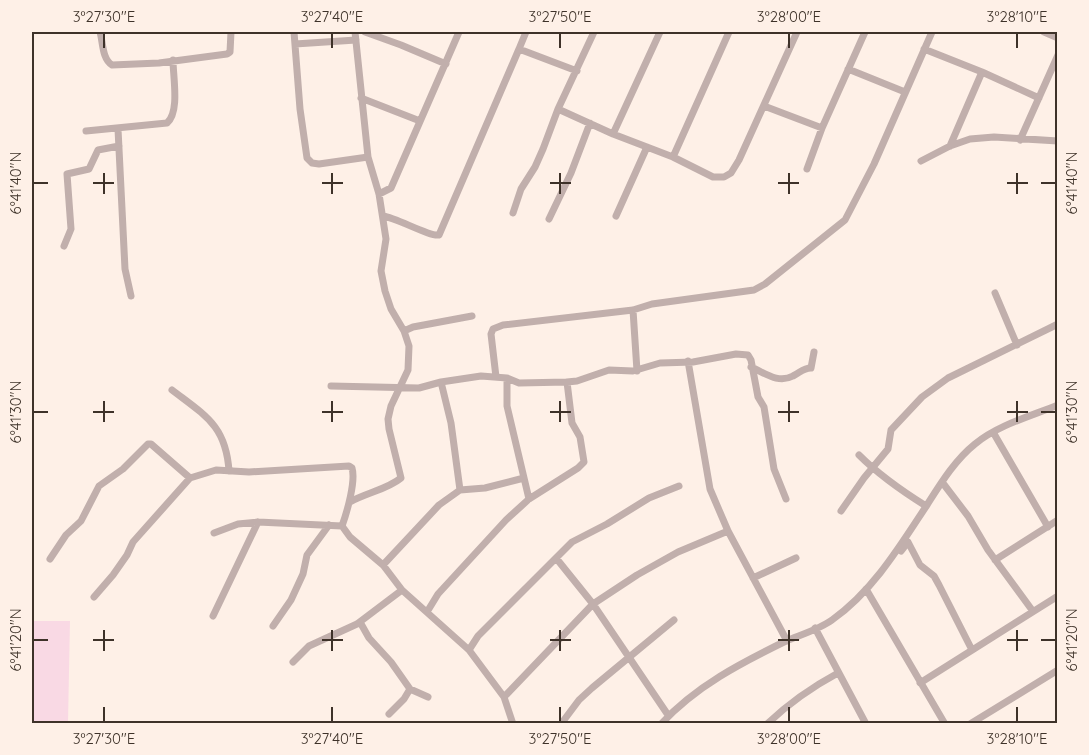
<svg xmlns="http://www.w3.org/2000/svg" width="1089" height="755" font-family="Quicksand,sans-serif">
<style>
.green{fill:#f9d9e4}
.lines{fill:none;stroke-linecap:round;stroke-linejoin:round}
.minor{stroke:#c1afac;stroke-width:7}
.ticks{fill:none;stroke:#3e3229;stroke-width:2}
.neatline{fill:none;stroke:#3e3229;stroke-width:2}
.ticks-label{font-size:15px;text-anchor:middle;fill:#3e3229}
</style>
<rect width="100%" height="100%" fill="#fef0e7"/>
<path class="green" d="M32 621H70L68 723H32Z"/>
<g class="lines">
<path class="minor" d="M100 32C103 42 102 59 112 65L159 63 227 54 230 52 231 32
M294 32 300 109 307 158 312 163 319 164 368 157
M365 32 401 45 446 64
M526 32 519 49 577 71
M1044 32 1058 38
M295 44 356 40
M924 49 982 72 1039 98
M848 69 905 92
M361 98 420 121
M764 106 822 128
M558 109 613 134 673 157 713 177H724L731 173 739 160 797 32
M118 129 125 269 131 296
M86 131 167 123C180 112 173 77 173 60
M613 134 660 32
M1020 140 1058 55
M950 146 982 72
M673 157 729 32
M921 161 950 146 970 139 994 137 1058 141
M807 169 822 128 865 32
M379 194 391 188 459 32
M513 213 521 189 535 167 543 149 558 109 594 32
M383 216C397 218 430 237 439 235L519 49
M616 216 647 147
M549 219 571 173 590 123
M64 246 71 229 67 174 89 169 98 150 119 146
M995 293 1017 345
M633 310 637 371
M404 331 413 327 472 316
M688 361 710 489 728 531 787 641
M751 367C765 373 778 384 793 376 801 372 803 368 811 368L814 352
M496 377 491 334 493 329 503 325 633 310 652 304 754 290 765 284 845 220 874 164 932 32
M507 378V406L529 499
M331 386 419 388 441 382 481 376 507 378 519 383 567 382 577 381 609 370 633 371 660 363 693 362 736 354 748 355 751 360 758 397 764 407 774 469 786 499
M172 390C206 416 226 426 229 471
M993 432 1048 527
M859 455C879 475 902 491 926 506
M942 482 968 516 988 550 1032 610
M460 490 485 488 524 478
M350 502C366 493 388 489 401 478L389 429 388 419 391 406 408 370 409 346 404 331 391 309 385 291 381 271 386 239 379 194 368 157 355 32
M841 511 864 478 888 449 891 430 922 397 948 378 1058 324
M342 526 350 537 383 565 402 590 469 650 504 697 513 724
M214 533 238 524 258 522 342 526
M901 551 908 542 920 565 934 576 939 585 972 650
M556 558 593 604 668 715
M50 559 66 535 81 521 99 486 123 469 148 444H151L190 478
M995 560 1058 520
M383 565 439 505 460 490 451 423 441 382
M753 578 796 558
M866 589 945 724
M94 597 113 575 127 555 133 542 190 478 216 470 249 472 349 466 352 468C356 481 347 512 342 526
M427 612 438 594 506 520 529 499 578 468 584 462 580 437 572 423 567 382
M213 616 258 522
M360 622 369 638 391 662 410 689 428 697
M273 626 291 600 303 574 307 555 329 525
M815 628 866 724
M469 650 478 636 572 542 607 524 649 498 679 486
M293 662 309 646 357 624 402 590
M920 683 1058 596
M504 697 593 604 637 575 678 552 728 531
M389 714 404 699 410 689
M561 724 579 700 592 688 674 620
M661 724C696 686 741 663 786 641 800 635 820 629 832 620 873 591 900 546 927 505 941 483 955 460 975 444 998 425 1031 416 1058 405
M767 724C789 703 812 687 838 673
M970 724 1058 670"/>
</g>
<path class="ticks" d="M104 33V48M332 33V48M560 33V48M789 33V48M1017 33V48M104 173V194M332 173V194M560 173V194M789 173V194M1017 173V194M33 183H48M93 183H114M322 183H343M550 183H571M778 183H799M1007 183H1028M1041 183H1056M104 401V422M332 401V422M560 401V422M789 401V422M1017 401V422M33 412H48M93 412H114M322 412H343M550 412H571M778 412H799M1007 412H1028M1041 412H1056M104 630V651M332 630V651M560 630V651M789 630V651M1017 630V651M33 640H48M93 640H114M322 640H343M550 640H571M778 640H799M1007 640H1028M1041 640H1056M104 707V722M332 707V722M560 707V722M789 707V722M1017 707V722"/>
<rect width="1089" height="755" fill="none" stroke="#fef0e7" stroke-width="66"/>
<rect x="33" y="33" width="1023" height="689" class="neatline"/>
<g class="ticks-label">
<text x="104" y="22">3°27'30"E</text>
<text x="332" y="22">3°27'40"E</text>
<text x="560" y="22">3°27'50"E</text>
<text x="789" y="22">3°28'00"E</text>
<text x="1017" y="22">3°28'10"E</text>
<text transform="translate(16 183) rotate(-90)" y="5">6°41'40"N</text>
<text transform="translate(1072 183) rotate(-90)" y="5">6°41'40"N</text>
<text transform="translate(16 412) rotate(-90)" y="5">6°41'30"N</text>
<text transform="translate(1072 412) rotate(-90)" y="5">6°41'30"N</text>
<text transform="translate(16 640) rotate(-90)" y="5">6°41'20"N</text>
<text transform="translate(1072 640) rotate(-90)" y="5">6°41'20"N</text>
<text x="104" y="744">3°27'30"E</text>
<text x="332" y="744">3°27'40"E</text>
<text x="560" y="744">3°27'50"E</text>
<text x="789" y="744">3°28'00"E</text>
<text x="1017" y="744">3°28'10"E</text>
</g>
</svg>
